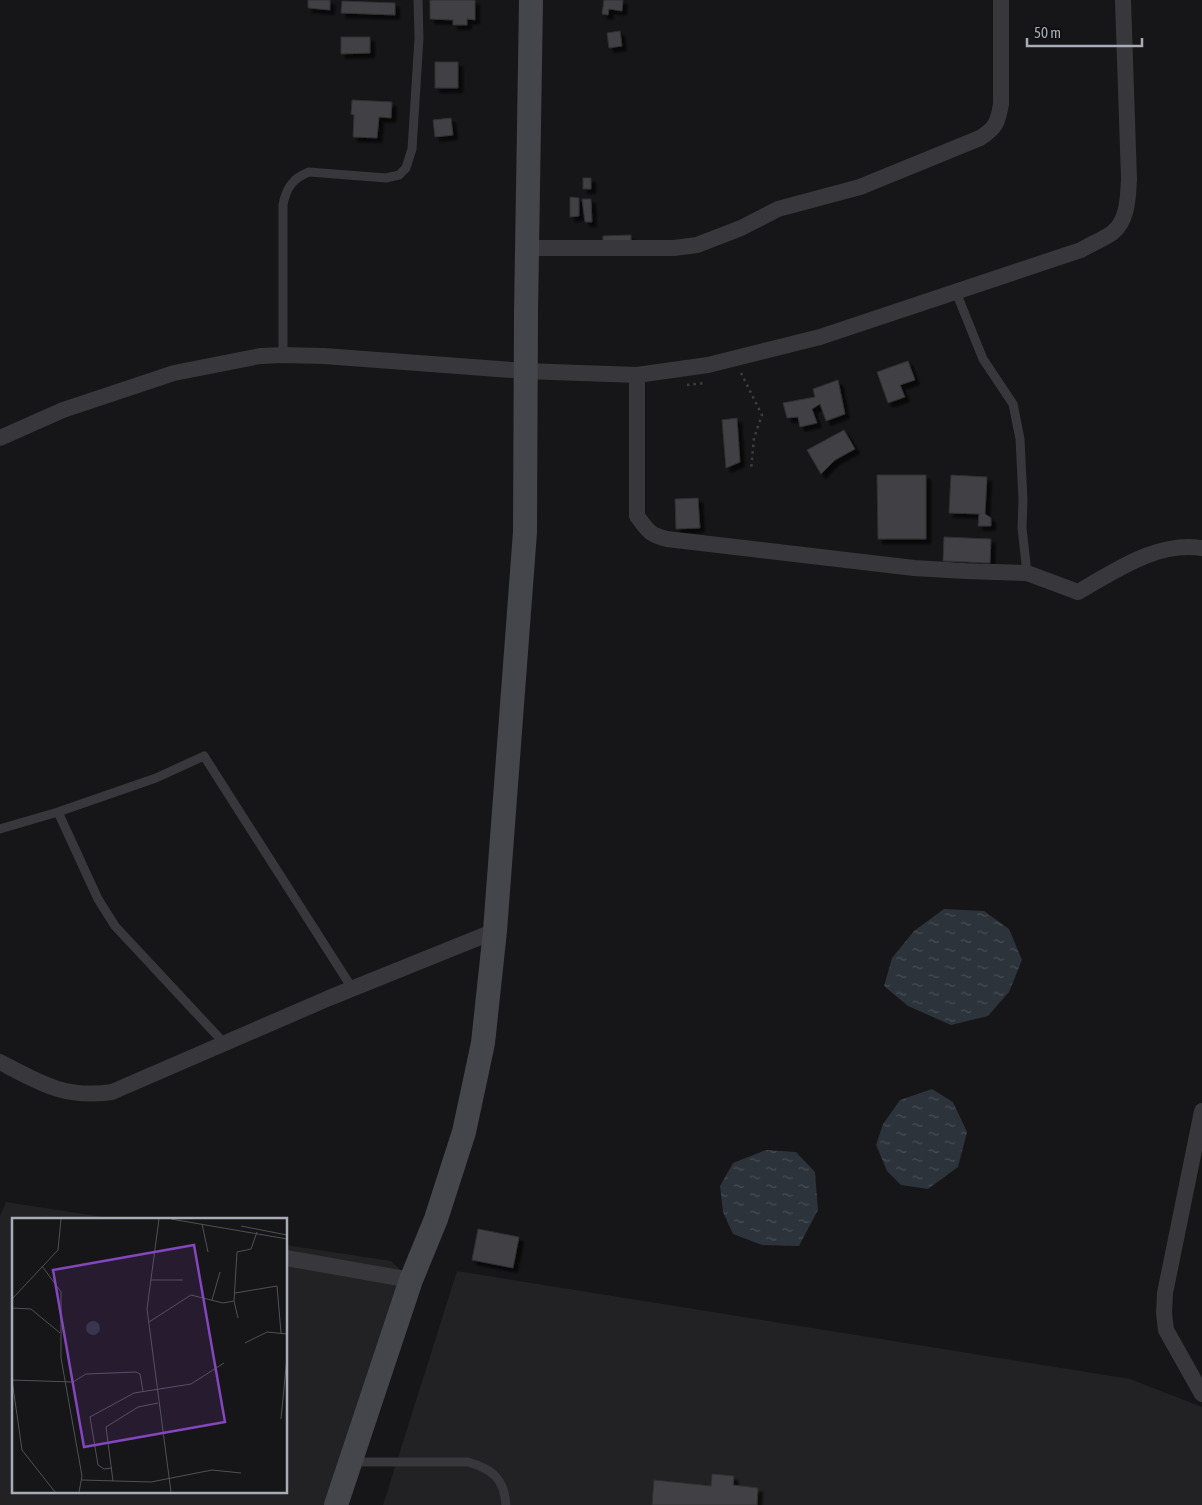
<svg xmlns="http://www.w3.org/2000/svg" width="1202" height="1505" font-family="'Asap Condensed',sans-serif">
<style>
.built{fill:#222224}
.water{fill:url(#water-ripples)}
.building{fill:#404144;stroke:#303033;filter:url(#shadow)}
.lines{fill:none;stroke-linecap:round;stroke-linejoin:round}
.path{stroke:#3d3e43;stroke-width:2.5;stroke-dasharray:2.5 4;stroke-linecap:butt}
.lane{stroke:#37373c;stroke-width:9}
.street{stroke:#37373c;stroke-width:16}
.secondary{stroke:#45464c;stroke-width:24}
.inset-road{fill:none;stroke:#505157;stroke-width:1}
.view{fill:#8446bd;fill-opacity:0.15;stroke:#8446bd;stroke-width:2.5}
.inset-edge{fill:none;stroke:#a8acb7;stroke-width:2.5}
</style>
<defs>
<pattern id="water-ripples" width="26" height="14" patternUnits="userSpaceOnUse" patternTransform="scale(1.25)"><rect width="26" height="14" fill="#2c333b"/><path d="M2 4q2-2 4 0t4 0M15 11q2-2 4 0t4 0" fill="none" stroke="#484e55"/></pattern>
<filter id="shadow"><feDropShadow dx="4.5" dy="4.5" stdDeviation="1" flood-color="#0009"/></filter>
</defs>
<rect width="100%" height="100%" fill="#161517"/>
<path class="built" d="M6 1202 116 1219H14V1491H286V1245L391 1261 411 1280 336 1505H0V1216Z
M457 1271 1130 1379 1202 1407V1505H383Z"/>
<path class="water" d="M944 909 984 911 1009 929 1022 960 1009 992 988 1016 951 1025 908 1006 884 986 892 958 914 931Z
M932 1089 953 1102 967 1132 958 1167 928 1189 901 1185 887 1171 876 1145 883 1124 900 1100Z
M766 1150 796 1152 815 1172 818 1210 799 1246 762 1245 733 1234 723 1212 720 1186 733 1163Z"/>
<path class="building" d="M308 0H330V10L308 8Z
M430 0H475V20L467 19V25H453V20L430 19Z
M604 0H623L622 11 609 9 608 15 602 14Z
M342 1 395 3V15L341 13Z
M620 31 622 46 609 48 607 33Z
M341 37H370V53L341 54Z
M435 62H458V88H435Z
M352 100 392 102 391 118 379 117 377 138 353 137 354 115 351 114Z
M451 118 453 135 435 137 433 120Z
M583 178H591V189H583Z
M570 197 579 198V216L570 217Z
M582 199H591L592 222H585Z
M631 235V242H603V236Z
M908 361 915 380 900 385 905 397 888 403 877 372Z
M838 380 845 414 826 421 820 404 812 409 817 423 800 427 798 417 787 418 783 403 815 397 813 389Z
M737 418 740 462 726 468 722 420Z
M844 430 855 449 835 460 821 474 807 450Z
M877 475H926V539H878Z
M951 475 987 477 985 514 991 518V526H978L979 514 949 513Z
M698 498 700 528 676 529 675 499Z
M944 537 991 539 990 563 943 561Z
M478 1229 519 1237 513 1268 472 1260Z
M712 1474 734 1476 733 1485 758 1488 757 1505H652L654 1480 711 1486Z"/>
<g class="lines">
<path class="path" d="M741 373 762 415 754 438 751 470
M687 385 704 383"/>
<path class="lane" d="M956 292 983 359 1013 404 1020 439 1023 500 1022 528 1027 573
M283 355V205C286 188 293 178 309 172L386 178 399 175 406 168 412 149 419 38 418 0
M58 812 98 899 115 926 225 1044
M0 829 58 812 156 778 204 756 352 988
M351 1462H468C492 1469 504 1478 506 1505"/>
<path class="street" d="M527 248H674L697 245 741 228 778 209 860 187 980 138C996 128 998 122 1001 104V0
M637 375V516C648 531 650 535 667 539L914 568 965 571 1027 573 1078 592C1115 571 1157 541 1202 548
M0 438 63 410 174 373 260 356 283 355 324 356 525 371 637 375 708 365 820 337 1081 250C1091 244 1102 240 1112 233 1128 221 1128 197 1129 179L1123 0
M0 1062C40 1083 65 1099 112 1092L329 998 495 931
M1202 1111 1165 1293 1164 1313 1166 1330 1202 1394
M286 1258 411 1280"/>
<path class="secondary" d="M336 1505 411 1280 436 1219 464 1132 483 1043 495 931 525 532 526 314 531 0"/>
</g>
<g transform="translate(12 1218)">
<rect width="275" height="275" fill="#161517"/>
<path d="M74 110a7 7 0 1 1 14 0a7 7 0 1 1-14 0Z" fill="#2c333b"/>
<path class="inset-road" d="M147 1 135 91 159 274M159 1 275 21M190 6 196 34M229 8 275 17M30 48 49 74V140L70 258 67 274M139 62H171M223 75 265 68 269 115M0 81 46 32 49 1M200 82 208 54M0 90 19 91 48 115M226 100 222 83 225 34 239 31 245 14M137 104 179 77 211 85 222 83M233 125 255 114 275 116M0 162 61 164 74 156 124 154 128 156 131 173M0 162 10 232 43 274M269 201 275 139M100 250 92 251 86 247 78 199 122 175 179 166 212 145M70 262 139 264 200 252 229 255M101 263 94 209 126 189 146 185"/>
<path class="view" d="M182 27 213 204 72 229 41 52Z"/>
<rect width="275" height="275" class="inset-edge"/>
</g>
<path d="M1027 38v8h115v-8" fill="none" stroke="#a8acb7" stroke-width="2.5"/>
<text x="1034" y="38" font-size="15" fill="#a8acb7" stroke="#111012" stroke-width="4" paint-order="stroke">50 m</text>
</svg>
